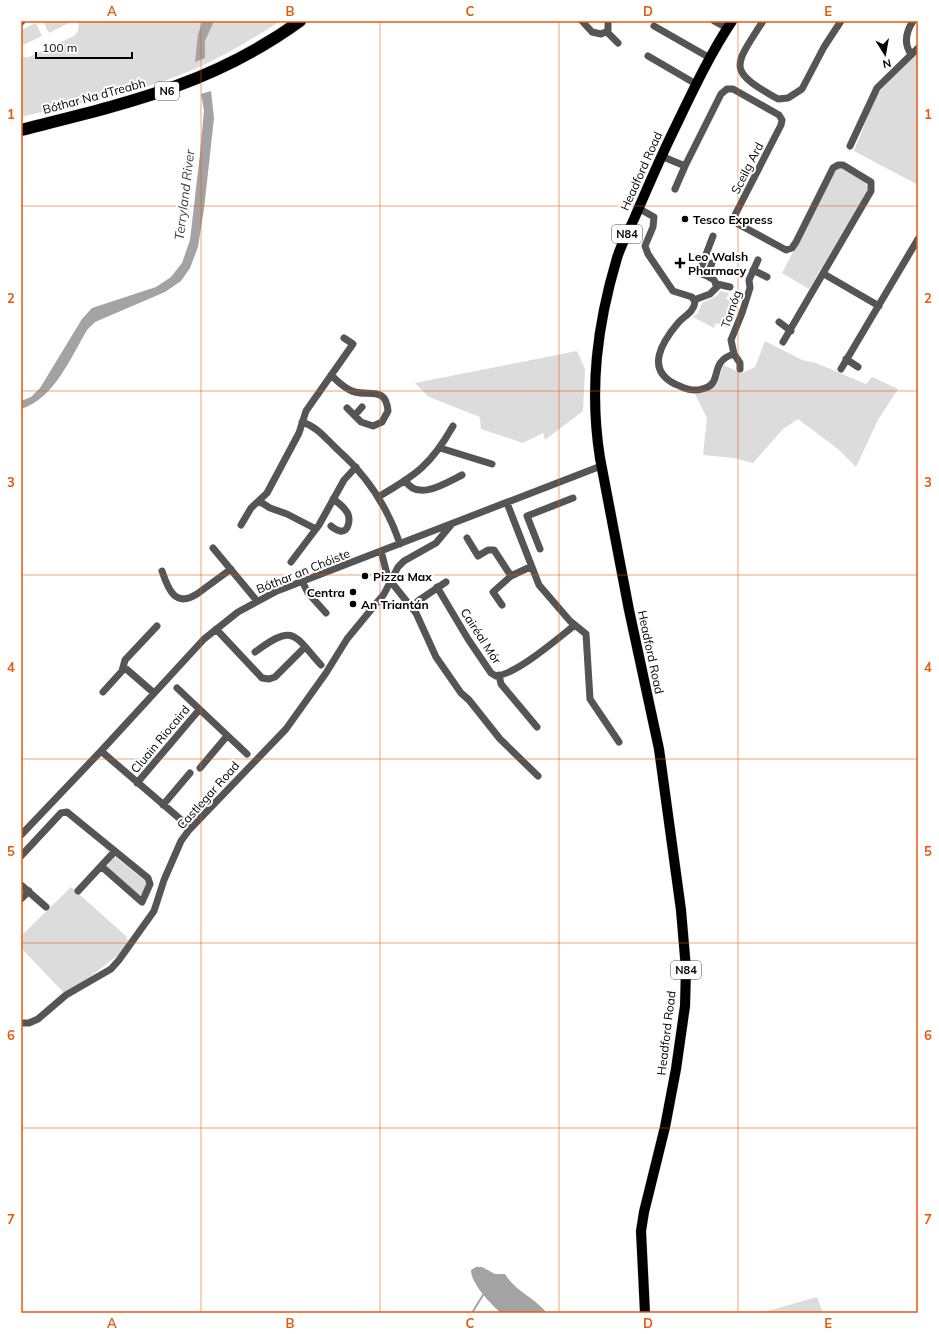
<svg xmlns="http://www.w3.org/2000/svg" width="939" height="1334" font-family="Mulish,sans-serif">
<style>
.green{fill:#dcdcdc}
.water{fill:#a3a3a3}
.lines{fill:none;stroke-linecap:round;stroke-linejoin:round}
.stream{stroke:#a3a3a3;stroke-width:2}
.primary-casing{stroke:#dbdbdb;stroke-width:11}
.highway-casing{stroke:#dbdbdb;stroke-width:13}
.street{stroke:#555;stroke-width:7}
.primary{stroke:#000;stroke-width:10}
.highway{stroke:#000;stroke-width:12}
.grid{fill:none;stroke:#e8590c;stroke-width:1;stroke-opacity:0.55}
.poi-dot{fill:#000;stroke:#fff;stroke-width:1.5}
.labels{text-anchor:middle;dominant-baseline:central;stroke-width:4;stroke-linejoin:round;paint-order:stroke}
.shield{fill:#fff;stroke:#4c4c4c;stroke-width:1}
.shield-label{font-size:11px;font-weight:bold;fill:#000}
.street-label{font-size:12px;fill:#000;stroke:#fff}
.poi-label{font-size:12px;font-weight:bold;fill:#000;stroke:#fff;text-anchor:start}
.water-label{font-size:13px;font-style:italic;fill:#444;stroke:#fff}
.neatline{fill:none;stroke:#e8590c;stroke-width:1.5}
.grid-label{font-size:13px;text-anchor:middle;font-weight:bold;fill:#e8590c}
</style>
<rect width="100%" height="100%" fill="#fff"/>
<path class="green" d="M43 21H73L49 33Z
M79 21H280C244 45 205 67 164 81 117 97 68 104 21 117V57H29L74 36 78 31Z
M36 23 42 36 21 46V30Z
M918 52V185L854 151 877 94Z
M839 168 843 169 865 182 868 189 809 289 782 273 835 171Z
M720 291 729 293 726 299 737 304 727 328 716 323 714 328 693 317 698 313 702 303 717 296Z
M765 341 802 360 816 363 866 384 872 377 898 389 878 420 856 467 838 449 798 419 783 429 753 463 734 458 703 455 707 418 695 394C716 391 718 384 723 365L742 373 755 367Z
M577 351 585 369 583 411 545 440 543 433 523 443 481 429 480 417 429 397 415 383Z
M114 856 148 883 146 890 140 895 107 867Z
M71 887 126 936 130 946 66 995 21 948V936Z
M817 1297 823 1313H760Z"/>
<path class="water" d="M203 21H214L205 41V58L195 62 198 34Z
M211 91 214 118 204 209 198 247 190 268 181 281 165 292 95 322 87 330C71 357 54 399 21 409V401L31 397 40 388 82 319 92 308 156 287 171 277 182 263 190 240 200 154 204 110 201 94Z
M476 1267H482L495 1274H505C515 1291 534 1297 547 1313H501C491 1304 471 1284 471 1270Z"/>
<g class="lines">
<path class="stream" d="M472 1313 483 1295"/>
<g class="primary-casing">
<path id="primary" d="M645 1313 641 1231 644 1212 665 1127 676 1069 685 1006 686 969 681 910 659 749 629 610 600 458C589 389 597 325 617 258 621 245 628 232 634 219 646 191 658 163 671 136 690 97 708 57 732 21"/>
</g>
<g class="highway-casing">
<path id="highway" d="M21 130C124 104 212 85 300 21"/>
</g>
<path class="street" d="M582 21 592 32 601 34 608 31V21
M714 21 727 28
M763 21C733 68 727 70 778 99L788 98 802 89 824 47 841 21
M21 22 22 21
M654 26 710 58
M607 32 618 43
M911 54C903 43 906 32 913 21
M648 56 696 84
M850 146 877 88 918 48
M661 156 685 166 721 94 727 89H733L779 115 782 120 781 125 735 215 738 224 786 250 792 248 796 242 833 168 838 165H843L871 182V191L783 342
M675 189 685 166
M638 208 654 217 653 227 645 246 648 254 673 291 692 297 695 302C694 312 684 316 678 323 662 342 645 369 675 384 684 388 692 392 702 389 725 384 707 362 734 354L740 363V369
M753 270 767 277
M824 274 879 306
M707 276 699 273 713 236
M717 284 730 287
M694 300 710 294 717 287 714 280 707 276 712 263
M779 322 791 331
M734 354 731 340 742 313 750 288 749 280 758 260
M846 359 858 367
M841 369 918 239
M331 375C337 381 346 390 355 392 371 396 386 387 388 411L382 422 373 426 361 422 347 408
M355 415 362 407
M302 422C318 427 326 439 338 450 366 475 388 508 400 544
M440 448 492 464
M405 480C417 502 446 483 462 475
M378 497C416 475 431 465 453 426
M259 501 270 508 287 514 316 529
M507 503 539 585 570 621 586 634 590 699 619 742
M241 525 251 508 267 493 299 433 306 411 353 344 344 338
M331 526C333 528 337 530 340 531 349 533 350 519 348 514 345 508 339 503 333 499
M467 538 478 556 488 550H494L511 576
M213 548 257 601
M540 549 527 516 573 498
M381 551 388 578 416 613 436 657 461 693 469 700 500 739 538 776
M291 562 319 525 344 480 356 467
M162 571C168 589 175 608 197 594L231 569
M302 581 308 593 326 613
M437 587 468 639 491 673 496 676C517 674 557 639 575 625
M418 601 446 582
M502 605 493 592 511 576 530 567
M216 629 262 678 269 679 275 677 305 647
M255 652C294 623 293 634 321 665
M124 667 154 693
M499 675 501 684 537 727
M177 688 247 754
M103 692 122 671 125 660 157 626
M101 751 186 824
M200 768 227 736
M137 783 199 710
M163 805 190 773
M21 835 101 751 204 639 238 612 277 591 601 466
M21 856 61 813 67 812 148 878 150 884 142 902 101 866
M21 885 46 907
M78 891 115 851
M21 899 29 891
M21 1023H29L38 1019 66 995 111 969 119 960 154 911 164 880 181 841 189 830 286 729 326 673 347 639 384 594 398 567 404 561 436 543 451 525"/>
<use href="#primary" class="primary"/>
<use href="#highway" class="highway"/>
</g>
<path class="grid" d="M201 21V1313M380 21V1313M559 21V1313M738 21V1313M21 206H918M21 391H918M21 575H918M21 759H918M21 943H918M21 1128H918"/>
<g class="poi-dot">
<circle cx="685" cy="219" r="4"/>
<path d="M678 257h4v4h4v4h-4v4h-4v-4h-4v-4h4z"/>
<circle cx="365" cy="576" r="4"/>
<circle cx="353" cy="592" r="4"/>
<circle cx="353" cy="604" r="4"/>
</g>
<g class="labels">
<g class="shield">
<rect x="155" y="82" width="24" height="18" rx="3"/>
<rect x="612" y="225" width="30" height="18" rx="3"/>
<rect x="671" y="961" width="30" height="18" rx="3"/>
</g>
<g class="shield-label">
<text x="167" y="91">N6</text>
<text x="627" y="234">N84</text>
<text x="686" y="970">N84</text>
</g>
<g class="street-label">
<text transform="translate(94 96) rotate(-15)">Bóthar Na dTreabh</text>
<text transform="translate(747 168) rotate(-63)">Sceilg Ard</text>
<text transform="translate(641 171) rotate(-66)">Headford Road</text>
<text transform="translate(731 309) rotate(-71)">Tornóg</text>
<text transform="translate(303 571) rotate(-22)">Bóthar an Chóiste</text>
<text transform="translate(481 636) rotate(57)">Cairéal Mór</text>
<text transform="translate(651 652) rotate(78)">Headford Road</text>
<text transform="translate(160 739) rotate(-50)">Cluain Riocaird</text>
<text transform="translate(208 795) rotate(-48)">Castlegar Road</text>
<text transform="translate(666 1033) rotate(-83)">Headford Road</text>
</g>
<g class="poi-label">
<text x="693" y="219">Tesco Express</text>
<text x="688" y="256">Leo Walsh<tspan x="688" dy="14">Pharmacy</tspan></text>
<text x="373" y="576">Pizza Max</text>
<text x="345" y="592" text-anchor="end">Centra</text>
<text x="361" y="604">An Triantán</text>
</g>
<g class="water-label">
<text transform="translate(184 195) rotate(-83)">Terryland River</text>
</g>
</g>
<rect width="939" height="1334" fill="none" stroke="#ffffff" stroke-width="44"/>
<g transform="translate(885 54) rotate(169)" stroke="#ffffff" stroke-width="3" paint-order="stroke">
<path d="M0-3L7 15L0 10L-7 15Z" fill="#000000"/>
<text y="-6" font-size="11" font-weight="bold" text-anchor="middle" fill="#000000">N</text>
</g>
<path d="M36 52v6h96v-6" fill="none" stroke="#000000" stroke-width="2"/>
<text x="42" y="52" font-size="12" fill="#000000" stroke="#ffffff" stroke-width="3" paint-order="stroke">100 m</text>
<rect x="22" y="22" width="895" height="1290" class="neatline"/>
<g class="grid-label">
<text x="112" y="16">A</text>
<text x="290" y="16">B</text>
<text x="470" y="16">C</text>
<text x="648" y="16">D</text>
<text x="828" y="16">E</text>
<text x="11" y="119">1</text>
<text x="928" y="119">1</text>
<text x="11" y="303">2</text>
<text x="928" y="303">2</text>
<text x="11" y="487">3</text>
<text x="928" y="487">3</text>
<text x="11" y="672">4</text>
<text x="928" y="672">4</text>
<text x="11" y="856">5</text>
<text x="928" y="856">5</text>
<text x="11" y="1040">6</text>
<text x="928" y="1040">6</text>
<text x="11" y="1224">7</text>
<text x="928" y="1224">7</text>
<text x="112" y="1328">A</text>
<text x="290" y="1328">B</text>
<text x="470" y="1328">C</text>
<text x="648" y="1328">D</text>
<text x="828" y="1328">E</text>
</g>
</svg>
